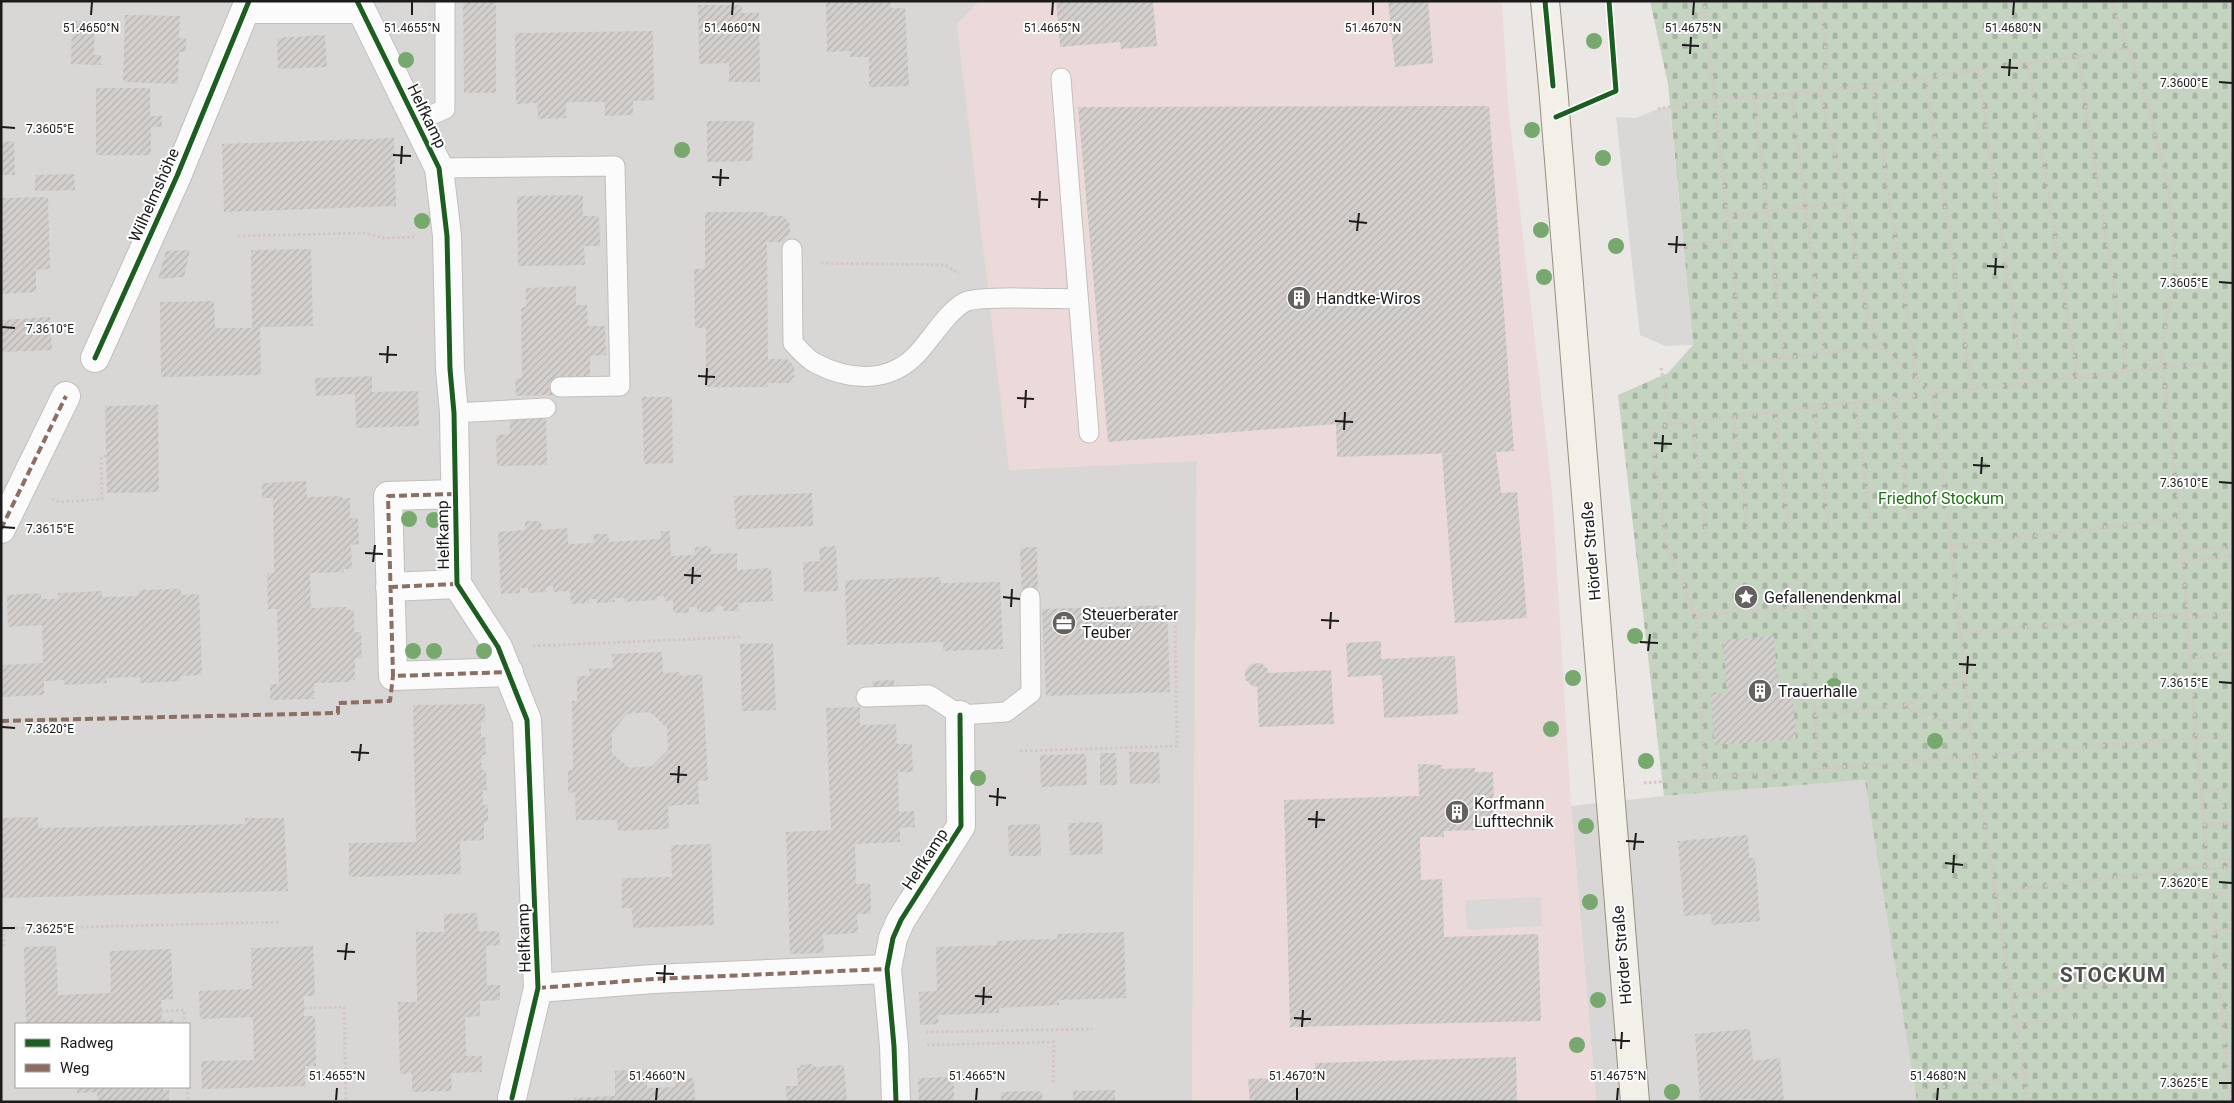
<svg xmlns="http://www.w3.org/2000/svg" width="2234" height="1103" font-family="Roboto,sans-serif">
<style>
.residential{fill:#d9d7d5;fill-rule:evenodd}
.commercial{fill:#ecdadb}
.cemetery{fill:url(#cemetery-stones)}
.parking{fill:#dad8d7}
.building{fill:url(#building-hatch);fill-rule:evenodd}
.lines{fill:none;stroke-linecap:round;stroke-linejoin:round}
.lane-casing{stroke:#c1bfbe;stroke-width:21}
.street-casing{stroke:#c1bfbe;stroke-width:30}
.secondary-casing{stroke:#94907d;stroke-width:30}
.path{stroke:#d5c5c6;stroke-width:3;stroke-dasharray:2.5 2.5;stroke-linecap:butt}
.lane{stroke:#fcfbfb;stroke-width:19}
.street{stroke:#fcfbfb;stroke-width:28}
.secondary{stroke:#f2f0e9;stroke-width:28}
.quiet{stroke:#8d6e63;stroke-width:4;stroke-dasharray:8 4;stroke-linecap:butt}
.cycleway-casing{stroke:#fff;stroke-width:8}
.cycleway{stroke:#1b5e20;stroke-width:5}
.tree{fill:#77a86e}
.ticks{fill:none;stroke:#1b1b1b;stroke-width:2}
.labels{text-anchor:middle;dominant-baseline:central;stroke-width:4;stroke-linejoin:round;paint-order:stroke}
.street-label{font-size:16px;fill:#1b1b1b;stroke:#fff}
.poi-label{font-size:16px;fill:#1b1b1b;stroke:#fff;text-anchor:start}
.park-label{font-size:16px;fill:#19750d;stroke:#fff}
.district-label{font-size:21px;font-weight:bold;letter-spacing:1px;fill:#4e4e4e;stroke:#fff}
.ticks-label{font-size:12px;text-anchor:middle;fill:#1b1b1b;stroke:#fff;stroke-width:4;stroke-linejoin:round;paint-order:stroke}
</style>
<defs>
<pattern id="cemetery-stones" width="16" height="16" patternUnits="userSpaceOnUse" patternTransform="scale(1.25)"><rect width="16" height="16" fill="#c4d4c0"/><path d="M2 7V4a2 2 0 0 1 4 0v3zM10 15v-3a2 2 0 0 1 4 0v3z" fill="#a8b5a4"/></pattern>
<pattern id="building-hatch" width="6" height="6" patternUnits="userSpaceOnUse" patternTransform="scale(1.25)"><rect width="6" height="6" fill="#d2cfcc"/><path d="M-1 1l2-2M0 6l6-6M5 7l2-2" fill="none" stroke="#b4b1af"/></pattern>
</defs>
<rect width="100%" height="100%" fill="#eae7e4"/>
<path class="residential" d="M1 1H980L957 24 1197 460 1192 1102H1ZM16 1024H189V1087H16Z
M1866 780 1917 1102H1596L1571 806 1664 796Z"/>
<path class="commercial" d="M980 1H1502L1508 105 1552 491 1571 806 1596 1102H1192L1197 461 1009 470 957 24Z"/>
<path class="cemetery" d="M1650 1H2233V1102H1917L1865 780 1664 796 1618 395 1668 373 1693 345 1668 84Z"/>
<path class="parking" d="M398 1H428V33H398Z
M1670 107 1693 345 1665 346 1640 335 1616 117 1636 118 1658 109Z
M1541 897 1542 926 1467 930 1465 900Z"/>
<path class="building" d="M463 1H496V93H464Z
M826 1H891V8H905L909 86 869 87V57H850V51L827 52Z
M1056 1H1153L1157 46 1121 49 1120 42 1060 47Z
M1388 1H1428L1433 63 1395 67Z
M698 5H742V13H759L760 82H729V63L699 64Z
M125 15 180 16 179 38H186V52H179L178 84 123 82Z
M72 21H95L94 55H101V65L71 64Z
M653 31 654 100 633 101V115L605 116V102H573L566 103V118L538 119 537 103 516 104 515 33Z
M325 35 327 67 278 69 277 38Z
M96 88H150V116H162V127H151V155H96Z
M1489 106 1514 451 1496 452 1501 493 1517 492 1527 618 1455 623 1442 454 1459 453 1337 457 1336 424 1108 442 1078 107Z
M707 121H754L752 161 707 162Z
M394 138 396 206 224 212 222 144Z
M14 141 15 175H1V142Z
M74 174 75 190 35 191V175Z
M583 195V216H599L600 246H584L585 265 518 266 517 196Z
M48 197 50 269 36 270V292L1 294V198Z
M705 212H767V216H783L790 224V234L782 242H767L768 359H787L794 366V377L788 383H768V387H706V328H695L694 269H705Z
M311 249 313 326 260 327 261 375 161 377 160 302 214 301 215 328H252L251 250Z
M190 250 184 277 158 279 166 251Z
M576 286V305H587L588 326H605L606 355 590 356V376L559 377 560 395 516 396 515 378H522L521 307H526V288Z
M50 317 52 350 1 352V320Z
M372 376V392L418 391 419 426 356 428 355 394 316 396 315 378Z
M642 397H672L673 463 644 464Z
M158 405 159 492 107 493 105 406Z
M546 415 547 465 497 466 496 435 510 434V416Z
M306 481 307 497 342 496V498H350V518H358L359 544 351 545 352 569H343L344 572 310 573 311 608 346 607V610H354V632H361L362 658H355V680H348V682L314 683V699L270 700V684H279L277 609H268L267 573H274L273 498H262V483Z
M812 493 813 526 736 529 734 496Z
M525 521H541V530L567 528 568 544 594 543 593 534H608L609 542 661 539V531H670L671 556 695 555V547L711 546V554L737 553V570L771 568 773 601 738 603 739 611H724L723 606H719L715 607V612H697V607H689V613H673V600L665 601 664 596H657V600L624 602 625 598H614L615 602 597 603V599H589V603L571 604 570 591 553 592V586L546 587V592L528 593V588H520V593L501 594 498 532 525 530Z
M836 546 838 591 804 592 803 562 820 561 819 547Z
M1037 547 1038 597 1022 598 1020 548Z
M940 577 941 583 1000 582 1003 649 943 651V642L847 645 845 580Z
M181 589V595L199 594 202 675 181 676V681L140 683V677L106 678 107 683 64 685V680L44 681V695L1 697V665L43 663 42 625 8 627 7 595 41 593V599H58V593L102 591V597L138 596V590Z
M1167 605 1170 692 1046 696 1042 609Z
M1774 636 1778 689 1792 688 1796 739 1714 745 1711 694 1727 693 1723 640Z
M1381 641V659L1455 656 1458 714 1384 718 1382 675 1348 677 1346 643Z
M773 643 776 710 742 711 740 644Z
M662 652 663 673 680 672 681 676 702 674 708 780 698 781 699 804 668 806 669 829 618 831 617 820H576L575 792 568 793V770H573L572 701H577V676H590L589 669 613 668 612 654ZM650 712 667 728 668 750 652 766 629 768 612 753V732L627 714Z
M1261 663 1268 669V673L1331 670 1334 724 1259 727 1257 686 1253 687 1245 679V671L1251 664Z
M894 680V687L873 688 872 681Z
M485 704V722H481V737H485L486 755H482L481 761 482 770H486L487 790H483V805H488V822H484V840L460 841 461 874 349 877V843L416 842 413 705Z
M860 707V725L896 724 897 744H912L913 772H898V778L899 812 914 811 915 827 900 828V842L855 844 856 884 870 883 871 899V914H857L858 933 823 935 824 953 790 954 786 832 831 830 826 708Z
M1129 752H1159L1160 783 1130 784Z
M1100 753H1116L1117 785H1100Z
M1086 754 1087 785 1041 787 1040 755Z
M1418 764 1442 765V769L1475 768V772H1493L1494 824 1477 825V830L1444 831V837H1420L1421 880 1442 879 1444 937 1538 934 1541 1021 1290 1027 1284 800 1419 796Z
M38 817V828L245 824V818H284L288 891 1 898V818Z
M1102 822 1103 854 1070 855 1068 823Z
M1040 824 1041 856H1009L1008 825Z
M1748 835 1749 858H1755L1760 921 1712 925 1711 914 1684 916 1678 841Z
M711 844 714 925 633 928 632 908H622V878L672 877 671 845Z
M477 913 478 931H499L500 945 486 946 487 985H500V1000L480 1001V1016L465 1017 466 1056H482V1072L451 1073 452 1091 412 1092V1073L400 1074 398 1002H417L416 932H444V914Z
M1124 932 1126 998 1059 1000V1005L999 1008V1013L938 1015V1024L920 1025 919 992 937 991 936 947 997 945V941L1057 939V934Z
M56 946 58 995 111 993 110 951 171 949 173 999 161 1000 162 1021 173 1020 174 1024H112V1022L26 1024 24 947Z
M313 946 315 996H304V1016H315L316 1066H305V1086L202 1089 201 1061 254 1060 253 1017 200 1019 199 991 252 989 251 948Z
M1750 1029 1753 1061 1780 1058 1784 1102H1754V1099L1700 1102 1695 1034Z
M1516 1057 1517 1102H1250L1248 1079 1316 1076 1315 1063Z
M812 1064 815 1067 844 1065 847 1102H787L786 1086H798L797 1068H800L801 1065Z
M647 1069V1088L675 1087V1079L694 1078 695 1102H574V1098L615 1096V1071Z
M954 1077V1102H919L918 1078Z
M77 1087H163V1090H169V1102H97V1092L77 1093Z
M1115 1090V1102H1073V1091Z
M1042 1091 1043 1102H1001V1092Z"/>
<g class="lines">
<g class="lane-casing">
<path id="lane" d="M1061 78 1089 433
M416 122 445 109V1
M439 168 615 166 620 386 560 387
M792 249 793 343C799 349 807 359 815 363 847 380 886 384 914 357 929 343 947 311 965 302 978 295 1058 299 1078 299
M454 413 546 408
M866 697 929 695 960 715 1006 712 1031 693 1030 597"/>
</g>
<g class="street-casing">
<path id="street" d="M357 1 439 168 447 236 450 369 454 413 457 584 498 647 527 720 538 988 512 1098
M246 9H361
M95 358 177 176 249 1
M455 494 388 496 393 676 509 672
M1 529 66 396
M390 587 457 584
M538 988 653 979 887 969
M896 1102 894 1046 887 969 893 938 901 920 961 826 960 715"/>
</g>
<g class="secondary-casing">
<path id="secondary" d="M1545 1 1553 86 1635 1102"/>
</g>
<path class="path" d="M1704 1 1743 363 1882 346
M1820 1 1827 60 1820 92 1846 202 1867 314 1882 346 1903 370 1934 393 1974 756 2028 1102
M2111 1 2147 102 2169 190 2176 274 2161 351 2180 518 2196 738 2230 1102
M2078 56 2127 371
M2028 63 2077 377
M1978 70 2023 383
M1926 77 1972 389
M1872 84 1917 380
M1791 93 1824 353
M1754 96 1784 358
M1658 109 1715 99 1820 92 2128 49
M1727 216 1846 202
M238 236 365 233 383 238 414 237
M1670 247 1730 241
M821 263 946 265 959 274
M1661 368 1671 424 2163 367 2233 362
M1895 398 1910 522
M1855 402 1871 523
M1814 407 1829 527
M1775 412 1789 532
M1734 417 1749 537
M1693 422 1707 541
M1671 424 1651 429 1666 543 1696 615 1705 780
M52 499 60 502 102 499 101 457 106 456
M1950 546 2180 518
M2183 551 2233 547
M2183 561 2233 556
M1696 615 1808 607 1819 770
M2188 618 2233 613
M1960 633 2187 613
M533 646 740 637
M2190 658 2233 653
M1904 705 1972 732
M1816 715 1903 705 1966 680
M1020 751 1177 746 1175 619
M1644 783 2233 735
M2201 791 2233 788
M2202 808 2233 805
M2204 825 2233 823
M2208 861 2233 859
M2209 869 2233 867
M1995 892 2208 866
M2210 895 2233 892
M1 929 281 922
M3 929 4 949
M2214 931 2233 928
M2217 969 2233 967
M2011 995 2115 983
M304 1008 344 1007 346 1102
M2221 1009 2233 1007
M161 1011 184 1010 185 1024
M2016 1025 2076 1017
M926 1032 1092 1029
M927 1045 1054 1042 1053 1085
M2225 1049 2233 1048
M187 1087 188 1102
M1923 1089 2023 1077
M408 1102 420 1101"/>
<use href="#lane" class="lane"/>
<use href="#street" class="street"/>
<use href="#secondary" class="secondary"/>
<path class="quiet" d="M455 494 388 496 393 676 509 672
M1 529 66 396
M390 587 457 584
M1 721 338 713V703L390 701 393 676
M538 988 653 979 887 969"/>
<g class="cycleway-casing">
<path id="cycleway" d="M357 1 439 168 447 236 450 369 454 413 457 584 498 647 527 720 538 988 512 1098
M1545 1 1553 86
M1556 117 1616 91 1609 1
M95 358 177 176 249 1
M896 1102 894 1046 887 969 893 938 901 920 961 826 960 715"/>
</g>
<use href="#cycleway" class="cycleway"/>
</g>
<g class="tree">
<circle cx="1594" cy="41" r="8"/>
<circle cx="406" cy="60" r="8"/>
<circle cx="1532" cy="130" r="8"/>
<circle cx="682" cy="150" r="8"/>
<circle cx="1603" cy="158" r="8"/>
<circle cx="422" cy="221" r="8"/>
<circle cx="1541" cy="230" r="8"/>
<circle cx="1616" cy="246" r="8"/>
<circle cx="1544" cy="277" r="8"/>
<circle cx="409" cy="519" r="8"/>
<circle cx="434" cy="520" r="8"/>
<circle cx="1635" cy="636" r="8"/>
<circle cx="413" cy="651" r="8"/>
<circle cx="434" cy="651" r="8"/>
<circle cx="484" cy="651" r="8"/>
<circle cx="1573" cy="678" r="8"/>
<circle cx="1834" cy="686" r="8"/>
<circle cx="1551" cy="729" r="8"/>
<circle cx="1935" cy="741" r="8"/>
<circle cx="1646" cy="761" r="8"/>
<circle cx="978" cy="778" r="8"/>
<circle cx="1586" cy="826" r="8"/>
<circle cx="1590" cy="902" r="8"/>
<circle cx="1598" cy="1000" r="8"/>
<circle cx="1577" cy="1045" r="8"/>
<circle cx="1672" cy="1092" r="8"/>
</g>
<path class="ticks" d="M91 15 92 2M412 15V2M732 15 733 2M1052 15 1053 2M1373 15V2M1693 15 1694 2M2013 15 2014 2M1682 45 1699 46M1690 54 1691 37M2001 67 2018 68M2009 76 2010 59M2219 82 2232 83M2 127 15 128M393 155 411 156M401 164 402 146M712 177 729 178M720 186 721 169M1031 199 1048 200M1039 208 1040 191M1349 221 1367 223M1357 231 1359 213M1668 244 1686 245M1676 253 1677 236M1987 266 2004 267M1995 275 1996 258M2219 282 2232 283M2 327 15 328M379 354 397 355M387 363 388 346M698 376 715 377M706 385 707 368M1017 398 1034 399M1025 408 1026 390M1335 421 1353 422M1344 430 1345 412M1654 443 1672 444M1662 452 1663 435M1973 465 1990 466M1981 474 1982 457M2219 482 2232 483M2 527 15 528M365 553 383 554M373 562 375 545M684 575 701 576M692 584 693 567M1003 597 1020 599M1011 607 1012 589M1321 620 1339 621M1330 629 1331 612M1640 642 1658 643M1648 651 1650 634M1959 664 1976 665M1967 674 1968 656M2219 682 2232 683M2 727 15 728M351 752 369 753M359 761 361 744M670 774 687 775M678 783 679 766M989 796 1006 798M997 806 998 788M1308 819 1325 820M1316 828 1317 811M1626 841 1644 842M1634 850 1636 833M1945 863 1963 865M1953 873 1954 855M2219 882 2232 883M2 928H15M337 951 355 952M345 960 347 943M656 973 674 974M664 983 665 965M975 996 992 997M983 1005 984 987M1294 1018 1311 1019M1302 1027 1303 1010M1612 1040 1630 1041M1621 1049 1622 1032M2219 1083H2232M336 1100 337 1088M656 1100 657 1088M976 1100 977 1088M1297 1100V1088M1617 1100 1618 1088M1937 1100 1938 1088"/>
<defs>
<g id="building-disc" transform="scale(1.25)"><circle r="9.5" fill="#636261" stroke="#fff"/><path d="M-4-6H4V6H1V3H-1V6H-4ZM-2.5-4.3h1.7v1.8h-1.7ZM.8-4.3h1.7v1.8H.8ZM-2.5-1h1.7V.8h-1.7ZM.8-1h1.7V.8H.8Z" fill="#fff"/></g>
<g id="sight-disc" transform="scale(1.25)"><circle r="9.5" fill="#636261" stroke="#fff"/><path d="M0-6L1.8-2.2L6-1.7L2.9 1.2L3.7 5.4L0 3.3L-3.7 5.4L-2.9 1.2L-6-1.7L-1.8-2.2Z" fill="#fff"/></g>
<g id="office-disc" transform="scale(1.25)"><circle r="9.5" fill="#636261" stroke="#fff"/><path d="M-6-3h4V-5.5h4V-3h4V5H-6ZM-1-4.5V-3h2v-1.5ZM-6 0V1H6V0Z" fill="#fff"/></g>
</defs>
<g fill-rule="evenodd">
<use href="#building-disc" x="1299" y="298"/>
<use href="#sight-disc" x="1746" y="597"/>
<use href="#office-disc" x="1064" y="623"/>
<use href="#building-disc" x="1760" y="691"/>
<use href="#building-disc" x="1457" y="812"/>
</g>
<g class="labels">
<g class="street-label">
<text transform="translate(427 116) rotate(64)">Helfkamp</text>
<text transform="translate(154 195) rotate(-66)">Wilhelmshöhe</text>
<text transform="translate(443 535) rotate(-91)">Helfkamp</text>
<text transform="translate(1591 551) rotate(-95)">Hörder Straße</text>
<text transform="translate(925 859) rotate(-57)">Helfkamp</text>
<text transform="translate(524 938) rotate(-92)">Helfkamp</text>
<text transform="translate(1622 955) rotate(-95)">Hörder Straße</text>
</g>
<g class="poi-label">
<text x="1316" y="298">Handtke-Wiros</text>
<text x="1764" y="597">Gefallenendenkmal</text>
<text x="1082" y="614">Steuerberater<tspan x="1082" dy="18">Teuber</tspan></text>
<text x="1778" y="691">Trauerhalle</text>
<text x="1474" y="803">Korfmann<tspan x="1474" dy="18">Lufttechnik</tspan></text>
</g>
<g class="park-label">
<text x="1941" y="498">Friedhof Stockum</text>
</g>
<g class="district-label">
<text x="2113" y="975">STOCKUM</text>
</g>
</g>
<g class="ticks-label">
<text x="91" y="32">51.4650°N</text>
<text x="412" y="32">51.4655°N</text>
<text x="732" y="32">51.4660°N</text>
<text x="1052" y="32">51.4665°N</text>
<text x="1373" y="32">51.4670°N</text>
<text x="1693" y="32">51.4675°N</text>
<text x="2013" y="32">51.4680°N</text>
<text x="2184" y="87">7.3600°E</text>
<text x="50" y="133">7.3605°E</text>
<text x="2184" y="287">7.3605°E</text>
<text x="50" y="333">7.3610°E</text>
<text x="2184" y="487">7.3610°E</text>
<text x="50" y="533">7.3615°E</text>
<text x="2184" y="687">7.3615°E</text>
<text x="50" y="733">7.3620°E</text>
<text x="2184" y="887">7.3620°E</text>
<text x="50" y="933">7.3625°E</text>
<text x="337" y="1080">51.4655°N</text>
<text x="657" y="1080">51.4660°N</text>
<text x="977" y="1080">51.4665°N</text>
<text x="1297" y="1080">51.4670°N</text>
<text x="1618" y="1080">51.4675°N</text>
<text x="1938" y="1080">51.4680°N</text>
<text x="2184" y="1087">7.3625°E</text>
</g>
<rect width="2234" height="1103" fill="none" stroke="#1b1b1b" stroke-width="5"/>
<rect x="15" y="1023" width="175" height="65" fill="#ffffff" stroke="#a4a4a4"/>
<rect x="25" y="1039" width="25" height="8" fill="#1b5e20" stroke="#a4a4a4"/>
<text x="60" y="1048" font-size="15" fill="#1b1b1b">Radweg</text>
<rect x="25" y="1064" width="25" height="8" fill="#8d6e63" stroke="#a4a4a4"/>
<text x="60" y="1073" font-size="15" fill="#1b1b1b">Weg</text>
</svg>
